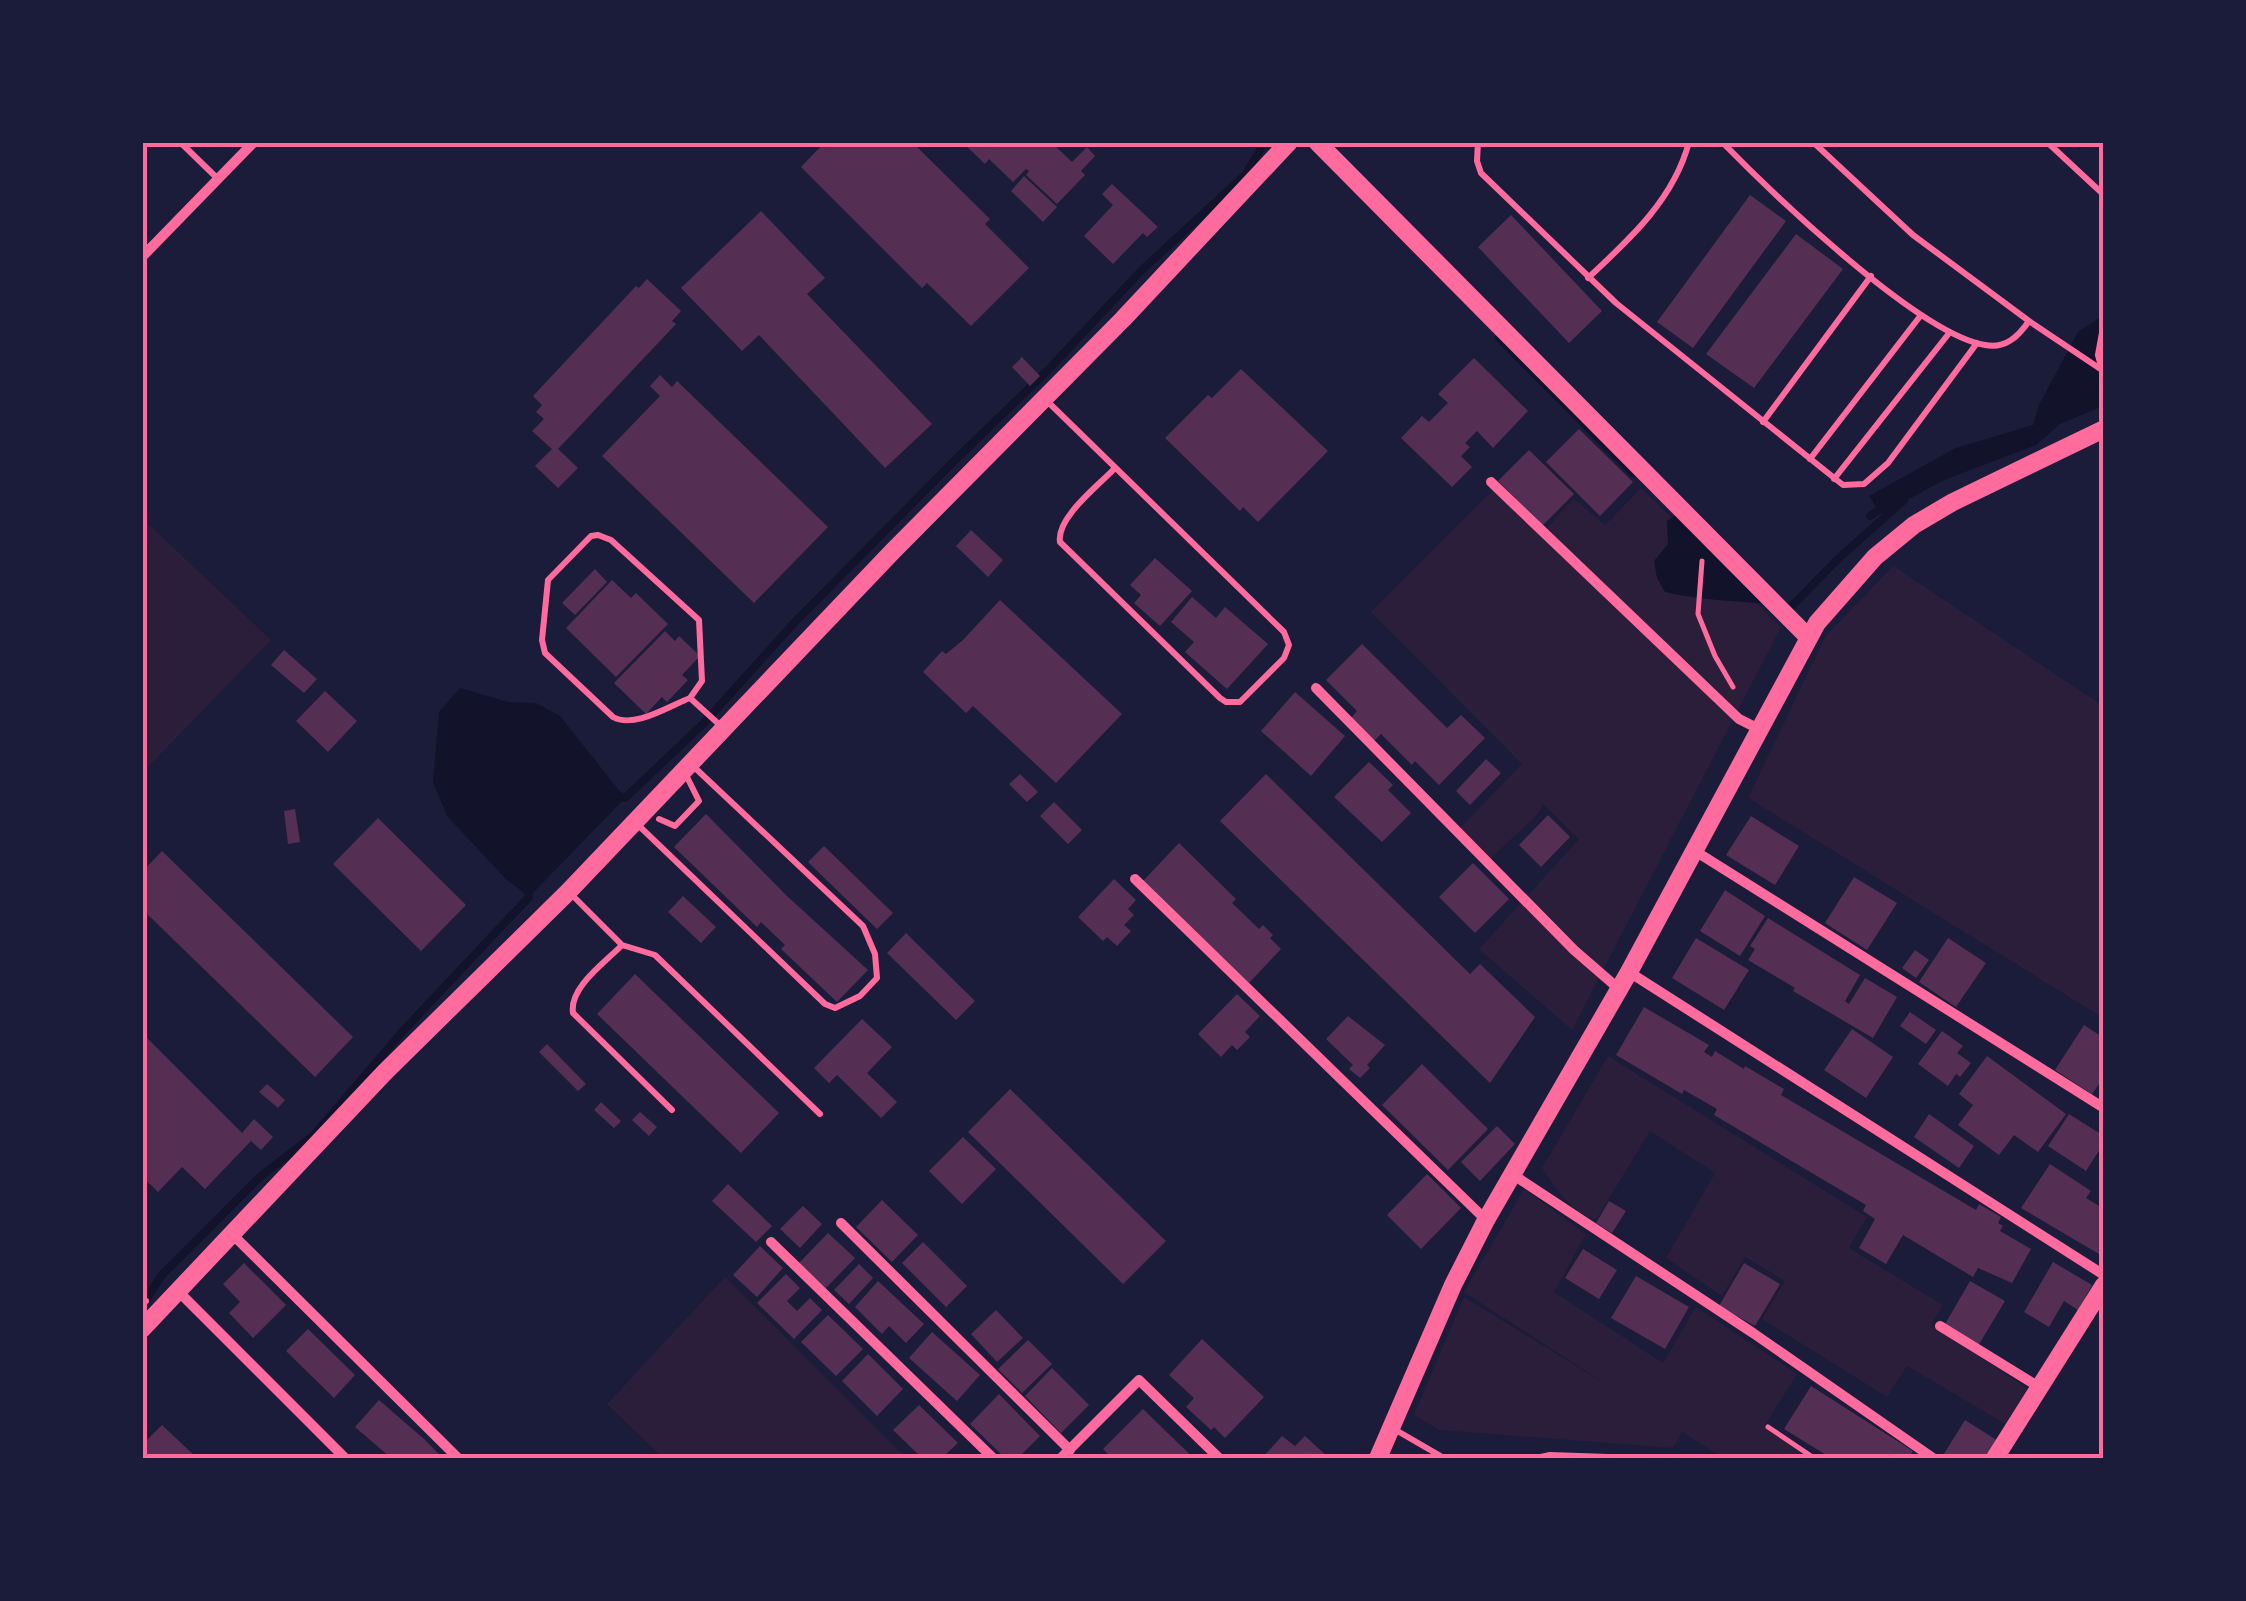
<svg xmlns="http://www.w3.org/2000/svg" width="2246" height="1601" font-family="'PT Sans',sans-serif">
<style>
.green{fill:#2a1e3b}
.water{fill:#12122b}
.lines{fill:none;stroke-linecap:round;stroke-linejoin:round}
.stream{stroke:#12122b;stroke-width:8}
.building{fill:#542f53}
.path{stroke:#ff6b9d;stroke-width:5}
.service{stroke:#ff6b9d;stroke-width:6}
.minor{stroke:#ff6b9d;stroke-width:10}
.tertiary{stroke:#ff6b9d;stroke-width:18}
.neatline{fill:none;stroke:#ff6b9d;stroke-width:4}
</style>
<rect width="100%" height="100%" fill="#1b1b3a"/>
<path class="green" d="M1497 486 1543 533 1573 498 1605 525 1641 488 1781 627 1572 1030 1479 949 1579 839 1543 804 1538 814 1487 862 1457 831 1522 764 1371 612Z
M142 518 271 640 143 772H142Z
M1893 566 2103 706V1018L1748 798 1825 637Z
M1608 1056 1867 1217 1849 1248 1943 1305 1931 1325 2030 1390 2007 1425 1907 1366 1887 1397 1762 1319 1785 1281 1745 1257 1722 1296 1666 1258 1715 1173 1650 1131 1596 1220C1572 1214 1555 1187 1542 1168Z
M1524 1189 1586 1234 1554 1292 1663 1363 1696 1307 1797 1374 1764 1427 1814 1458H1723L1682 1432 1673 1448 1439 1430 1414 1415 1464 1297 1612 1388 1464 1292Z
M725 1277 906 1458H663L607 1404Z"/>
<path class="water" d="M2103 315V406L2060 424 2036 445 1944 480 1881 514 1869 496 1956 448 2033 425 2039 405 2078 332Z
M1690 505 1777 594 1770 604C1735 601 1699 600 1665 592L1657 578 1654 561 1668 544 1667 521Z
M460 688 508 702 536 703 560 716 625 798 529 897 506 879 447 816 433 782 439 712Z"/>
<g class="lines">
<path class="stream" d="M1499 338 1633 473
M1870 516 1885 506
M1784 614 1839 558 1904 500
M617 795 625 798 703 724 794 623 955 460 1046 372 1142 270 1245 175 1265 142
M142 1305 162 1275 261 1176 313 1136 403 1031 529 897 527 889"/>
</g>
<path class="building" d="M825 142H912L990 219 985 224 1029 268 971 326 927 283 922 288 801 167Z
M962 142H1051L1072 162 1087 147 1095 156 1081 171 1085 175 1057 204 1026 175 1029 171 1026 169 1013 182 989 159 985 164Z
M1024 176 1057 207 1043 222 1011 191Z
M1112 184 1158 227 1147 237 1143 233 1113 264 1084 236 1113 205 1102 194Z
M1750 195 1786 221 1693 348 1657 322Z
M761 211 825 278 807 294 932 424 885 468 759 335 742 351 681 288Z
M1511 215 1602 311 1569 343 1478 247Z
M1796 234 1843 269 1754 388 1706 354Z
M647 279 681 311 672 321 676 324 558 449 578 468 558 488 535 466 552 449 532 431 544 419 536 412 542 405 533 396 636 286 639 288Z
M1022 357 1040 376 1030 386 1012 367Z
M1474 358 1528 411 1493 448 1477 431 1465 443 1470 447 1461 456 1472 467 1452 487 1401 438 1422 416 1429 422 1448 403 1438 394Z
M1241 369 1328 451 1258 522 1243 507 1240 511 1165 438 1208 395 1212 398Z
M660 375 672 387 677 381 828 527 754 603 602 456 660 396 650 386Z
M1579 429 1633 482 1600 516 1546 462Z
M1529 450 1574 494 1543 525 1498 481Z
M971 530 1003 560 988 577 956 546Z
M1155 558 1192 591 1160 626 1134 603 1141 595 1130 585Z
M595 569 607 582 575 615 562 603Z
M612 580 631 598 636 593 668 624 616 677 566 628Z
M1192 597 1216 618 1225 607 1268 644 1227 689 1185 652 1194 642 1171 622Z
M1000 600 1122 714 1056 783 973 706 966 713 923 672 942 651 946 654 963 640Z
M665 631 675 641 679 636 700 656 682 675 688 680 667 702 662 697 646 714 614 683Z
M1362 644 1447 728 1461 715 1485 738 1439 785 1415 761 1412 765 1381 734 1374 741 1351 718 1357 711 1326 680Z
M284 650 317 679 304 693 271 665Z
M325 691 357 721 328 752 296 721Z
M1295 692 1345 736 1311 776 1261 731Z
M1486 759 1501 773 1470 805 1456 791Z
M1369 762 1393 785 1388 790 1411 813 1382 842 1334 797Z
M1020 774 1038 792 1027 802 1009 784Z
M1266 774 1470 974 1480 964 1535 1017 1490 1083 1220 821Z
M1054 802 1082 830 1068 844 1040 816Z
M295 809 300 842 288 844 284 811Z
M706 814 787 896 868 970 837 1002 781 949 785 945 761 922 757 927 674 847Z
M1548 815 1570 837 1541 867 1519 845Z
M1751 816 1799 846 1775 885 1726 855Z
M378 818 466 905 421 951 333 864Z
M1179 843 1236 899 1232 903 1259 929 1263 925 1273 935 1270 938 1281 949 1249 983 1143 881Z
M824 846 893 913 877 929 808 862Z
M162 851 353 1037 315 1077 142 909V872Z
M1473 863 1509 899 1475 933 1439 897Z
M1854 877 1897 903 1867 950 1825 923Z
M1114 879 1136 900 1128 909 1134 915 1124 925 1131 931 1117 946 1107 937 1103 941 1078 917Z
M1725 890 1765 916 1740 956 1700 931Z
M683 896 716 927 701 943 668 912Z
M1768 918 1860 975 1845 1001 1849 1004 1865 978 1897 997 1873 1038 1793 991 1795 988 1748 960 1755 949 1750 946Z
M906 933 975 1001 956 1020 887 953Z
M1696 938 1749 970 1724 1010 1672 978Z
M1948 938 1986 963 1956 1007 1919 982Z
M1915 950 1929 960 1916 978 1902 968Z
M635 974 779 1113 741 1153 597 1014Z
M1237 994 1260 1016 1245 1032 1250 1037 1237 1050 1232 1045 1221 1057 1198 1034Z
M1644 1007 1709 1045 1704 1052 1712 1057 1715 1051 1744 1069 1745 1066 1784 1089 1781 1095 1976 1210 1979 1204 2001 1217 1998 1223 2003 1226 2000 1231 2031 1249 2012 1283 1978 1268 1973 1277 1903 1235 1886 1264 1859 1248 1875 1219 1863 1211 1866 1205 1714 1115 1717 1109 1684 1090 1682 1094 1616 1055Z
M1910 1012 1936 1030 1926 1044 1900 1026Z
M1348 1016 1385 1045 1367 1065 1370 1068 1360 1078 1349 1069 1353 1065 1326 1039Z
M862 1019 892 1047 867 1073 897 1102 881 1118 837 1075 829 1083 814 1068Z
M2084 1025 2104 1038V1077L2092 1094 2055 1070Z
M1852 1029 1893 1057 1866 1098 1824 1070Z
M1942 1031 1963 1046 1957 1053 1971 1063 1960 1077 1956 1074 1948 1086 1918 1064Z
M142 1033 242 1133 254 1119 273 1137 261 1150 251 1141 205 1189 182 1167 158 1192 142 1176Z
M547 1044 586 1084 578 1091 539 1052Z
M1987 1056 2066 1114 2038 1152 2014 1135 1999 1155 1958 1125 1973 1105 1959 1094Z
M1422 1064 1488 1129 1448 1170 1382 1105Z
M267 1084 285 1100 278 1108 259 1092Z
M1010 1089 1166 1241 1123 1284 968 1132Z
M601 1102 621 1121 614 1128 594 1110Z
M640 1112 657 1127 649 1136 632 1120Z
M1929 1114 1974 1146 1959 1168 1914 1137Z
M2069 1114 2104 1136V1143L2086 1171 2048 1146Z
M1497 1126 1515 1144 1480 1181 1461 1162Z
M963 1137 996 1169 962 1204 929 1171Z
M2050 1164 2091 1191 2086 1198 2104 1209V1257L2021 1208Z
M1427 1174 1461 1208 1421 1249 1387 1215Z
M728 1184 772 1226 756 1242 712 1201Z
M882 1200 918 1235 892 1262 856 1227Z
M1609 1201 1626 1211 1612 1233 1596 1223Z
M803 1206 822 1224 800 1248 780 1229Z
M828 1233 855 1258 826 1288 799 1263Z
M923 1242 967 1286 946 1307 902 1263Z
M760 1246 783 1268 757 1297 733 1275Z
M1583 1249 1617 1270 1599 1299 1565 1278Z
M2053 1262 2092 1285 2078 1310 2064 1301 2049 1327 2024 1312Z
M244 1263 286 1305 253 1338 229 1313 240 1302 223 1284Z
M1744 1263 1780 1284 1755 1326 1719 1306Z
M859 1264 873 1278 849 1304 834 1290Z
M786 1274 800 1288 787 1301 797 1311 810 1298 822 1310 794 1339 757 1303Z
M1636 1276 1689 1307 1665 1349 1611 1318Z
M878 1281 924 1324 906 1343 889 1326 882 1334 855 1307Z
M1970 1281 2005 1301 1978 1346 1944 1326Z
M996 1310 1023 1338 997 1362 971 1334Z
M828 1315 863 1349 836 1376 801 1342Z
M308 1329 355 1375 334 1398 286 1351Z
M932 1332 980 1375 957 1401 909 1358Z
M1202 1339 1264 1397 1225 1438 1214 1427 1211 1430 1186 1407 1194 1398 1169 1375Z
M1028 1340 1052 1364 1022 1393 998 1369Z
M868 1354 903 1389 877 1416 842 1381Z
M1052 1368 1089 1405 1061 1433 1025 1396Z
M1811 1386 1913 1451 1908 1458H1831L1784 1429Z
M999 1394 1040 1436 1018 1458H1005L970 1424Z
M379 1400 424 1439 443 1458H391L355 1427Z
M919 1405 958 1443 942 1458H922L893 1430Z
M1143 1409 1179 1444 1194 1458H1112L1103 1449Z
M1965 1420 1998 1441 1987 1458 1942 1457Z
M162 1425 197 1458H142V1445Z
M1282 1436 1295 1446 1305 1436 1329 1458H1262Z"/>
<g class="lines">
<path class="path" d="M1702 561 1698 614 1715 656 1733 687
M1768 1427 1814 1458"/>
<path class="service" d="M180 142 217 178
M1478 142 1477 161 1481 173 1616 303 1843 485 1864 484 1888 463 1977 343
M1722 142C1772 193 1918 334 1985 345 2005 349 2018 337 2029 321
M1813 142 1913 235 2029 321 2102 370
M2047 142 2104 195
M1588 278C1630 239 1674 199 1689 142
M1045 399 1284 632 1289 645 1284 658 1240 702H1226L1220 698 1060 542C1056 518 1098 486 1114 469
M1763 422 1871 276
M1810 459 1921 315
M1834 479 1950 332
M690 698C669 706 634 729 613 717L545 653 542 640 548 580 591 536 598 535 611 540 699 620 702 681 690 698 722 727
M659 819 675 826 699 801 685 773
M636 823 825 1004 835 1008 860 996 877 978 875 954 863 926 693 766
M569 892 622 945
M672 1110 573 1013C569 987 606 962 622 945L655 955 820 1114
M142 1301H146
M1394 1429 1444 1458
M1536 1458 1550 1455 1637 1458"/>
<path class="minor" d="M142 257 254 142
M2104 333 2100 355 2104 370
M1491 482 1739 719 1761 730
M1316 688 1574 950 1619 989
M1695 851 2104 1108
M1135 879 1486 1220
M1629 972 2104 1275
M1512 1174 1753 1333 1933 1458
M841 1223 1070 1450
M233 1235 458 1458
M771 1242 993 1458
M178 1291 345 1458
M1940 1326 2039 1387
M1061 1458 1139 1380 1219 1458"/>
<path class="tertiary" d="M1317 142 1809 638
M142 1329 385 1072 568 892 892 552 1123 319 1289 142
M1378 1458 1453 1285 1486 1220 1629 972 1817 623 1875 557 1914 525 1953 502 2104 429
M1995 1458 2104 1285"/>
</g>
<rect width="2246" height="1601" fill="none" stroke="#1b1b3a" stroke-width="290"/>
<rect x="145" y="145" width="1956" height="1311" class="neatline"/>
</svg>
